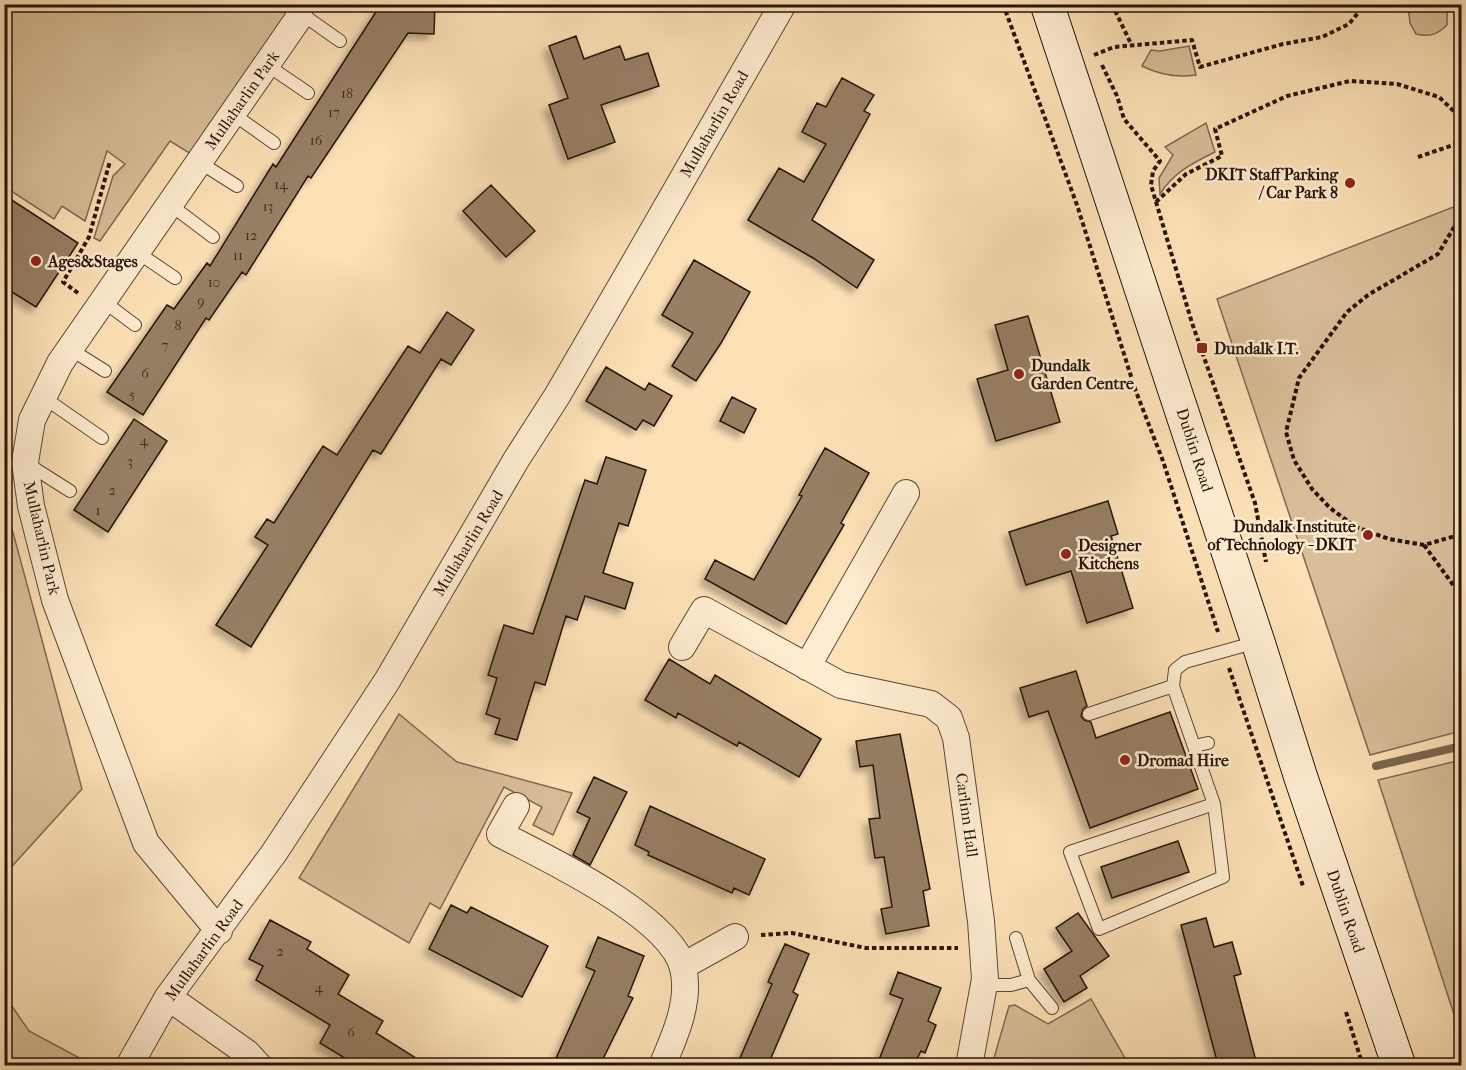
<svg xmlns="http://www.w3.org/2000/svg" width="1466" height="1070" font-family="'IM FELL French Canon',serif">
<style>
.green{fill:#d8be99;stroke:#7f6952;stroke-width:1.5}
.lines{fill:none;stroke-linecap:round;stroke-linejoin:round}
.stream{stroke:#7b654f;stroke-width:8}
.building{fill:#967f64;stroke:#26140b;stroke-width:1.5;filter:url(#shadow)}
.lane-casing{stroke:#5c4736;stroke-width:14}
.street-casing{stroke:#5c4736;stroke-width:28}
.secondary-casing{stroke:#26140b;stroke-width:35}
.path{stroke:#26140b;stroke-width:4;stroke-dasharray:4.5 3;stroke-linecap:butt}
.lane{stroke:#feecd0;stroke-width:12}
.street{stroke:#feecd0;stroke-width:26}
.secondary{stroke:#feecd0;stroke-width:33}
.poi-dot{fill:#8f2418;stroke:#feecd0;stroke-width:2}
.labels{text-anchor:middle;dominant-baseline:central;stroke-width:5;stroke-linejoin:round;paint-order:stroke}
.number-label{font-size:14px;fill:#422f21}
.street-label{font-size:16px;fill:#26140b;stroke:#feecd0}
.poi-label{font-size:16px;font-weight:bold;fill:#26140b;stroke:#feecd0;text-anchor:start}
</style>
<defs>
<filter id="shadow"><feDropShadow dx="-5.5" dy="5.5" stdDeviation="3" flood-color="#0004"/></filter>
</defs>
<rect width="100%" height="100%" fill="#fde1b6"/>
<filter id="stains"><feTurbulence type="fractalNoise" baseFrequency=".00333" numOctaves="4"/><feColorMatrix values="0 0 0 0 .2 0 0 0 0 .09 0 0 0 0 .02 0 0 0 .5 -.17"/></filter>
<radialGradient id="worn" r=".72"><stop offset=".6" stop-color="#630" stop-opacity="0"/><stop offset="1" stop-color="#630" stop-opacity=".3"/></radialGradient>
<path class="green" d="M4 5H289V10L191 154 170 141 100 241 94 238 113 176 125 164 107 151 85 221 62 206 54 219 5 187Z
M1408 5H1447V25C1437 35 1429 37 1416 34L1410 23Z
M1189 46 1196 75C1176 78 1160 75 1142 66L1151 50 1160 51Z
M1206 123 1215 152C1193 163 1174 172 1160 194L1159 178 1173 155 1165 147Z
M1461 204V731L1370 755 1217 299Z
M4 499 82 789 5 874H4Z
M399 714 457 762 572 793 553 835 533 825 542 807 504 787 440 909 430 903 409 943 299 878Z
M1461 760H1462L1461 1036 1378 780Z
M5 996 29 1031 85 1061 84 1065H5Z
M1091 999 1129 1065H992L1009 1006 1015 1005 1048 1024Z"/>
<g class="lines">
<path class="stream" d="M1376 766 1462 746"/>
</g>
<path class="building" d="M381 4H435L434 34 408 33 311 178 308 176 246 275 242 272 209 320 206 318 143 415 107 392 167 305 174 309 207 263 210 266 273 164 276 167Z
M576 36 584 59 620 46 625 60 648 53 659 86 601 105 615 142 568 159 549 105 568 98 549 46Z
M842 78 874 95 864 111 870 114 812 220 874 260 857 288 813 258 748 220 779 168 804 182 826 144 802 132 817 103 826 107Z
M491 185 535 231 506 257 463 211Z
M4 195 78 243 36 307 4 287Z
M694 260 750 292 721 343 696 381 672 366 693 333 662 315Z
M447 312 474 330 451 365 441 359 381 454 373 450 251 647 216 625 268 545 255 537 267 519 274 523 323 446 337 455 408 346 420 353Z
M1028 316 1060 422 996 441 977 379 1008 370 995 325Z
M606 367 645 390 649 383 672 396 654 426 643 420 636 430 586 401Z
M732 397 756 409 744 433 720 421Z
M134 419 167 441 108 532 74 510Z
M825 448 869 473 841 523 844 525 786 624 705 579 715 560 754 580 802 496 799 495Z
M606 457 646 470 628 526 619 523 603 573 633 583 625 609 585 596 577 620 566 616 545 685 535 682 517 740 495 734 500 719 486 714 497 678 488 675 504 625 533 634 585 480 597 484Z
M1108 501 1118 534 1111 536 1133 608 1087 623 1071 571 1026 585 1009 532Z
M669 659 710 684 715 675 821 739 799 777 739 742 737 746 678 713 676 718 645 700Z
M1076 671 1087 706 1083 709 1081 716 1084 720 1091 722 1096 738 1170 712 1198 789 1090 828 1048 711 1029 717 1020 688Z
M900 734 930 889 923 891 929 926 886 934 881 909 892 907 884 857 875 858 869 819 880 818 873 765 860 767 856 741Z
M594 777 627 792 590 865 573 855 590 818 577 812Z
M650 806 765 859 749 895 734 888 732 893 648 855 649 852 635 845Z
M1178 841 1189 872 1112 898 1101 867Z
M451 905 467 913 471 907 548 946 522 997 429 949Z
M1078 913 1109 956 1080 976 1087 988 1064 1002 1044 969 1072 951 1056 928Z
M1206 918 1214 947 1232 942 1241 974 1234 976 1257 1065H1218L1181 925Z
M270 920 311 942 307 949 349 975 338 994 383 1021 376 1033 427 1065H356L320 1043 330 1025 256 980 263 966 249 959Z
M598 937 644 956 628 996 633 998 600 1065H553L595 971 586 967Z
M785 944 809 954 793 992 798 995 768 1065H737L772 984 768 982Z
M898 972 941 988 928 1021 936 1025 925 1053 921 1051 914 1065H877L903 999 890 994Z"/>
<g class="lines">
<g class="lane-casing">
<path id="lane" d="M299 12 340 41
M267 65 308 93
M233 114 274 143
M199 162 237 186
M168 203 213 237
M134 250 175 278
M103 301 135 325
M70 349 105 371
M43 397 102 438
M26 463 70 491
M1089 714 1173 686
M1194 746 1208 743
M1214 804 1223 877 1099 929 1070 852 1214 804 1173 686 1175 670 1185 662 1257 642
M1016 938 1029 980 1052 1008
M985 985H1011L1029 980"/>
</g>
<g class="street-casing">
<path id="street" d="M682 647 704 610 841 685 931 704 949 718 956 738 981 921 985 979 969 1066
M807 667 906 493
M516 806 500 834C546 858 670 916 683 968 691 1000 675 1036 662 1066
M219 931 146 843 55 600 31 506 25 462 32 420 60 363 298 19 300 4
M683 966 735 937
M168 997 247 1053 259 1066
M129 1066 168 997 274 853 387 681 516 460 557 396 632 267 783 4"/>
</g>
<g class="secondary-casing">
<path id="secondary" d="M1047 4 1258 642 1301 778 1399 1066"/>
</g>
<path class="path" d="M1003 4 1077 205 1135 389 1163 461 1218 632
M1112 4 1132 46
M1094 55 1114 47 1192 40 1200 67 1283 44 1322 37 1349 24 1365 4
M1102 65 1117 96 1124 119 1160 161 1153 171 1151 185 1192 323 1255 503 1266 562
M1418 157 1462 142
M1156 202 1186 174 1222 156 1215 129 1287 96 1350 81 1397 84 1439 97 1462 119
M1462 214 1438 254 1368 295 1347 312 1299 378 1286 432 1294 460 1312 489 1330 508 1356 527 1389 539 1424 545 1462 534
M78 293 63 282 89 237 110 161
M1424 545 1462 597
M1229 668 1303 886
M761 935 792 933 866 948H958
M1346 1012 1363 1066"/>
<use href="#lane" class="lane"/>
<use href="#street" class="street"/>
<use href="#secondary" class="secondary"/>
</g>
<g class="poi-dot">
<circle cx="1350" cy="183" r="6"/>
<circle cx="36" cy="261" r="6"/>
<rect x="1196" y="342" width="12" height="12" rx="3"/>
<circle cx="1019" cy="374" r="6"/>
<circle cx="1368" cy="535" r="6"/>
<circle cx="1066" cy="554" r="6"/>
<circle cx="1125" cy="760" r="6"/>
</g>
<g class="labels">
<g class="number-label">
<text x="347" y="93">18</text>
<text x="334" y="112">17</text>
<text x="316" y="140">16</text>
<text x="281" y="184">14</text>
<text x="268" y="206">13</text>
<text x="251" y="235">12</text>
<text x="238" y="255">11</text>
<text x="214" y="282">10</text>
<text x="201" y="301">9</text>
<text x="178" y="325">8</text>
<text x="165" y="345">7</text>
<text x="145" y="373">6</text>
<text x="132" y="394">5</text>
<text x="144" y="440">4</text>
<text x="130" y="461">3</text>
<text x="112" y="490">2</text>
<text x="98" y="510">1</text>
<text x="280" y="951">2</text>
<text x="319" y="987">4</text>
<text x="351" y="1032">6</text>
</g>
<g class="street-label">
<text transform="translate(242 100) rotate(-55)">Mullaharlin Park</text>
<text transform="translate(714 124) rotate(-60)">Mullaharlin Road</text>
<text transform="translate(1195 450) rotate(72)">Dublin Road</text>
<text transform="translate(42 538) rotate(77)">Mullaharlin Park</text>
<text transform="translate(468 543) rotate(-59)">Mullaharlin Road</text>
<text transform="translate(967 815) rotate(82)">Carlinn Hall</text>
<text transform="translate(1346 911) rotate(71)">Dublin Road</text>
<text transform="translate(204 950) rotate(-54)">Mullaharlin Road</text>
</g>
<g class="poi-label">
<text x="1338" y="174" text-anchor="end">DKIT Staff Parking<tspan x="1338" dy="18">/ Car Park 8</tspan></text>
<text x="48" y="261">Ages&amp;Stages</text>
<text x="1214" y="348">Dundalk I.T.</text>
<text x="1031" y="365">Dundalk<tspan x="1031" dy="18">Garden Centre</tspan></text>
<text x="1356" y="526" text-anchor="end">Dundalk Institute<tspan x="1356" dy="18">of Technology - DKIT</tspan></text>
<text x="1078" y="545">Designer<tspan x="1078" dy="18">Kitchens</tspan></text>
<text x="1137" y="760">Dromad Hire</text>
</g>
</g>
<rect width="1466" height="1070" fill="none" stroke="#fde1b6" stroke-width="24"/>
<rect x="6" y="6" width="1454" height="1058" fill="none" stroke="#26140b" stroke-width="3"/>
<rect x="12" y="12" width="1442" height="1046" fill="none" stroke="#26140b" stroke-width="1.5"/>
<rect width="100%" height="100%" filter="url(#stains)"/>
<rect width="100%" height="100%" fill="url(#worn)"/>
</svg>
